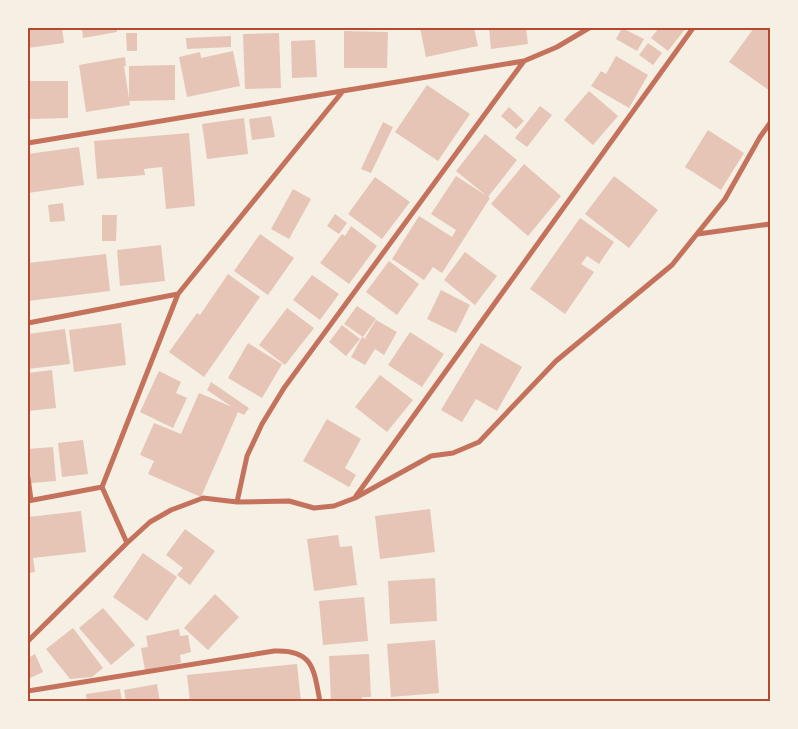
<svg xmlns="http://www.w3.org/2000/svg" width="798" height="729" font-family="'Zilla Slab',serif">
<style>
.building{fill:#e6c5b7}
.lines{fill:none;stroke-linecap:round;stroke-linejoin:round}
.minor{stroke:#c5725c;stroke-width:5}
.neatline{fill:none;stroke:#b5482f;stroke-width:2}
</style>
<rect width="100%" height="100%" fill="#f6efe4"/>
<path class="building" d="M28 28H62L64 43 28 48Z
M82 28H117V32L83 38Z
M420 28H474L478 46 426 57Z
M489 28H526L528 44 491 49Z
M622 28 644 39 637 51 616 39Z
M659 28H686L668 51 651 38Z
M754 28H770V91L729 62Z
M344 31 388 32 387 68H344Z
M126 33H137V51H127Z
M279 33 281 88 245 89 243 34Z
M231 36V47L187 49 186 38Z
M315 40 317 77 292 78 291 41Z
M648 43 662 53 653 65 639 55Z
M233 51 240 86 187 97 179 57 200 52 201 58Z
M616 56 648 75 629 108 591 86 601 71 606 74Z
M125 57 126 66H124L130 105 86 112 79 65Z
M175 65V100L129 101V66Z
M28 81H68V118L28 119Z
M427 85 470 114 438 161 395 132Z
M589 91 618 116 593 145 564 120Z
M540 106 552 115 527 147 515 138Z
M509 107 524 121 516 129 501 116Z
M271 116 275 137 252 140 249 119Z
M244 118 248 154 207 159 202 124Z
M383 122 393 127 371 173 361 169Z
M708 130 744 153 721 190 685 167Z
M189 133 195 206 166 209 162 167 144 169 145 175 97 179 94 141Z
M485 134 517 160 488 197 456 171Z
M79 147 84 185 28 193V154Z
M524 164 561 196 528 236 491 204Z
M456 176 490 198 442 273 433 267 424 280 392 259 419 216 452 237 456 230 431 214Z
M614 176 658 210 629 248 585 214Z
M375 177 410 202 382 239 348 214Z
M293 189 311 199 289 239 271 229Z
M63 203 65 221 50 222 48 205Z
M335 214 347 223 339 234 327 226Z
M102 215H117L116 241H102Z
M580 218 614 242 599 264 587 256 581 264 594 272 565 314 530 289Z
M351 226 377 246 349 284 320 263 342 234 345 236Z
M260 234 294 258 268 295 234 271Z
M161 245 165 281 120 286 117 250Z
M465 252 497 276 475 305 444 280Z
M106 254 110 291 28 301V263Z
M389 261 419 284 397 315 366 292Z
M228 274 260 297 204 377 169 352 197 313 200 315Z
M312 275 339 294 320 320 293 300Z
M441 290 470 305 456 333 427 319Z
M357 306 376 319 363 337 344 324Z
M287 308 314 328 285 365 259 345Z
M376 320 397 332 384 355 375 349 365 365 351 357 362 337 367 340 365 338Z
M121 323 126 365 74 372 69 330Z
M342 325 360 339 346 356 329 342Z
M65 329 70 364 28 369V334Z
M410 332 444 354 422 387 388 365Z
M248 343 282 364 262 398 228 378Z
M481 343 522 367 497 411 476 399 462 422 441 410Z
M52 370 56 408 28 411V373Z
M159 371 181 382 176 393 187 398 173 428 140 412Z
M380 375 413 400 387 432 355 407Z
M211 382 249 408 244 415 238 412 201 497 148 474 154 461 140 455 154 423 181 434 199 393 232 407 207 390Z
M327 419 361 439 345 468 356 475 349 487 303 461Z
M83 440 88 474 62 477 58 443Z
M53 447 56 481 31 483 28 449Z
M430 509 435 552 380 559 375 516Z
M81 511 86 552 33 558 35 572 28 573V517Z
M185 529 215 551 190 585 177 575 183 568 166 555Z
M338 535 340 547 352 546 357 585 314 591 307 539Z
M143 553 177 577 147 621 113 597Z
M435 578 437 621 390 624 388 581Z
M215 594 239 617 208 650 184 628Z
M364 597 368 641 323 645 319 601Z
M103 608 135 645 111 665 79 628Z
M73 628 103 668 92 677 70 679 46 649Z
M179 629 180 636 188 635 191 652 180 655 181 663 145 670 141 648 148 647 146 636Z
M435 640 439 693 391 697 387 644Z
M35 654 43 672 30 678 28 672V658Z
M369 654 371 697H362V702H331L329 656Z
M297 664 301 702H190L187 675Z
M157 684 160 702H126L124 690Z
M120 689 122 702H87L86 694Z"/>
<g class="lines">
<path class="minor" d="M524 61 557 47 589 28
M28 143 524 61 284 388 262 424 247 456 237 502 203 498 171 510 150 522 127 543
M698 234 770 224
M178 294 343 91
M28 323 178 294 102 487 127 543 28 641
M28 477 31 500
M356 496 693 28
M28 501 102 487
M237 502 289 501 314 508 334 506 355 498 431 456 453 453 479 442 556 361 672 265 725 199 760 137 770 123
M28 691 274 651C313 649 314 669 320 702"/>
</g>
<rect width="798" height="729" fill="none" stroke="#f6efe4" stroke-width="58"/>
<rect x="29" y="29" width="740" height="671" class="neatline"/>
</svg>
